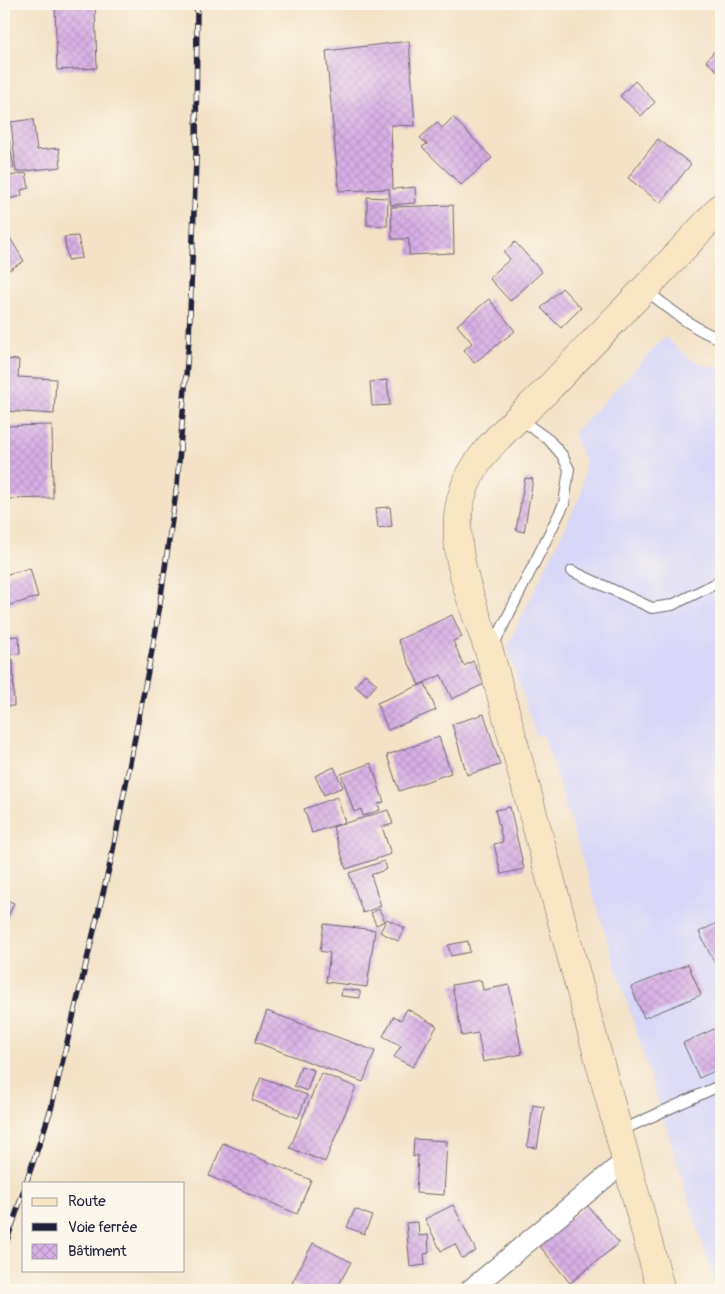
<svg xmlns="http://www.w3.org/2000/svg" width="725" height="1294" font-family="Pangolin,sans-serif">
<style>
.built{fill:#d8d7f8}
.building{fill:url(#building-cross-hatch)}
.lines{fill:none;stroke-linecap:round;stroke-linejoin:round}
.lane-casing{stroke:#6b656c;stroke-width:12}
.street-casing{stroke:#6b656c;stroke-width:22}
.secondary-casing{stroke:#6b656c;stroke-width:29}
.lane{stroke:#fff;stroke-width:10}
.street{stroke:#fff;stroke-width:20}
.secondary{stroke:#f9e7c3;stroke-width:28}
.rail-casing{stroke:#22223b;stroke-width:5.5}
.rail{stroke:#fbf7ec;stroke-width:4;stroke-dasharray:11;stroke-linecap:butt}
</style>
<defs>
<pattern id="building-cross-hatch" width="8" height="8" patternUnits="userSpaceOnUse" patternTransform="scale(1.25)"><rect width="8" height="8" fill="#d7afe5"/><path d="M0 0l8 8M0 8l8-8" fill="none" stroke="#b896c5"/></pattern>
</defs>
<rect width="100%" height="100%" fill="#fbf7ec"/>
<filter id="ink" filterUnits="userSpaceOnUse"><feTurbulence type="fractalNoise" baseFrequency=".02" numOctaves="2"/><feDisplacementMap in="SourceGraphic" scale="10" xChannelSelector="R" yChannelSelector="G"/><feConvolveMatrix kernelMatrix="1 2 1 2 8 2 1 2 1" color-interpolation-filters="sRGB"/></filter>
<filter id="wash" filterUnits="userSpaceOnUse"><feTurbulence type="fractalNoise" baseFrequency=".0096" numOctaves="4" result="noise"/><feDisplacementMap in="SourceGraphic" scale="20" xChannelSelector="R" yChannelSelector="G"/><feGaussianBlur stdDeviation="1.12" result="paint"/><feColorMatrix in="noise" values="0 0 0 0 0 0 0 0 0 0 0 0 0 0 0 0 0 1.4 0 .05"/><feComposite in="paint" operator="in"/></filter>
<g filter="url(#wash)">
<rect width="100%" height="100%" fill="#f3e2c6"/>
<path class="built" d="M665 337 689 358 706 366 721 368V1290H717L543 734 536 736 507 647 581 494 585 462 573 434Z"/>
<g id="blocks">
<path class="building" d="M55 4H95L97 68 57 70Z
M409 41 415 126 391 125 393 189 415 187 416 203 391 205 389 189 339 191 326 51Z
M721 43V62L719 65 721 74 706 61Z
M635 81 655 102 641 116 620 96Z
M453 117 492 158 461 185 422 147 427 144 420 138 437 122 442 128Z
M33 119 37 150 59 148 61 167 16 172 11 122Z
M658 139 691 164 660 203 628 178Z
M9 140 14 168 4 170V141Z
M26 173 29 188 21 190 22 196 4 200V177Z
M367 197 388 198 387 226 367 225Z
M453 205 454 253 409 255V239H392L391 207Z
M7 233 24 261 4 273V234Z
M78 236 82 258 68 260 64 237Z
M515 242 542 272 510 301 489 278 510 259 504 252Z
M562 288 581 308 561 328 541 308Z
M489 299 515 331 474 363 464 350 472 343 457 325Z
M4 359 19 360 18 377 56 379 54 414 5 411 6 379 4 378Z
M387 380 390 405 372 406 370 382Z
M52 425 53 498 4 499V426Z
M525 478 533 479 524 532 516 530Z
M390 507 392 526 378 528 376 508Z
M30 568 38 597 7 606 4 594V575Z
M452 615 462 637 453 641 464 666 473 661 484 684 452 699 441 675 419 685 398 640Z
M19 636 20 654 4 655V637Z
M4 659H13L14 706H4Z
M365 674 377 684 367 696 355 686Z
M425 683 436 710 388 730 377 703Z
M484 714 500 765 467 775 452 724Z
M439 737 451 773 399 791 387 755Z
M371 763 384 802 378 804 380 810 363 816 361 809 354 812 341 774Z
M334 767 343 787 324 795 315 776Z
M337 797 345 822 312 833 304 809Z
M510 807 524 869 501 874 494 844 503 842 495 810Z
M388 810 393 824 382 827 391 854 346 869 333 827Z
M384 861 387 869 371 875 381 906 363 913 349 873Z
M4 899 14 903 4 926Z
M379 909 385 921 376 925 371 913Z
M387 919 405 928 398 941 380 932Z
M721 921V958L714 962 699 932Z
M324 924 375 930 367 987 326 982 330 953 320 951Z
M468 941 470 952 451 956 448 945Z
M688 964 701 995 644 1018 631 987Z
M481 980 483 990 509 985 522 1054 483 1062 478 1033 462 1036 452 985Z
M342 989 360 991V998L341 996Z
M407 1009 437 1026 413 1067 394 1057 401 1046 383 1036 394 1016 401 1020Z
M267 1011 375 1051 363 1082 255 1042Z
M721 1026V1068L699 1078 683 1043Z
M301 1066 314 1070 307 1091 294 1086Z
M321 1073 356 1087 325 1162 290 1148Z
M261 1077 307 1095 298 1118 252 1100Z
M533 1105 544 1107 537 1148 527 1147Z
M414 1139 447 1141 444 1195 416 1193 418 1155 413 1157Z
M223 1143 311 1180 297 1214 209 1176Z
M453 1205 476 1251 462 1258 455 1244 441 1251 425 1219Z
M587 1205 619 1243 570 1283 538 1244Z
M355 1209 372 1216 364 1234 347 1227Z
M418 1222 419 1236 428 1235 429 1253 424 1254 425 1265 410 1267 406 1223Z
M313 1243 351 1262 336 1290H297L299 1286 292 1283Z"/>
</g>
</g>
<g filter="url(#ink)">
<use href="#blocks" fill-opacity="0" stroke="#6b656c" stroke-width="1"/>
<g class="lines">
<g class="lane-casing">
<path id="lane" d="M646 290C663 304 700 335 721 338
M572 571 652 608 672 605 721 581
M492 648 564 504 569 469 562 455 549 440 520 419
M620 1131 721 1085"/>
</g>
<g class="street-casing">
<path id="street" d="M470 1290 625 1161"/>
</g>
<g class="secondary-casing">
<path id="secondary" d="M661 1290 490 654C474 607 448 550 461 499 472 453 517 421 549 388 606 328 666 269 721 207"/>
</g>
<use href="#lane" class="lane"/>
<use href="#street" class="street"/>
<use href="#secondary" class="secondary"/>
<g class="rail-casing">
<path id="rail" d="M26 1183 51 1109 111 860 156 630 177 485 189 339 196 160 197 4
M4 1249 24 1190"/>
</g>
<use href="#rail" class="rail"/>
</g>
</g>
<rect width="725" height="1294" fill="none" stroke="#fbf7ec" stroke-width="20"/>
<rect x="22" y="1182" width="162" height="90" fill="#fbf7ec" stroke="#a4a2a5"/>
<rect x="32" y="1198" width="25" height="8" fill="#f9e7c3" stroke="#a4a2a5"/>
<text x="68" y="1206" font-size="15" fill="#22223b">Route</text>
<rect x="32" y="1223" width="25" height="8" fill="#22223b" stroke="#a4a2a5"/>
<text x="68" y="1232" font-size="15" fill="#22223b">Voie ferrée</text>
<rect x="32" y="1244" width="25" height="15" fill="url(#building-cross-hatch)" stroke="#a4a2a5"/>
<text x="68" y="1256" font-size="15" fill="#22223b">Bâtiment</text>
</svg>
